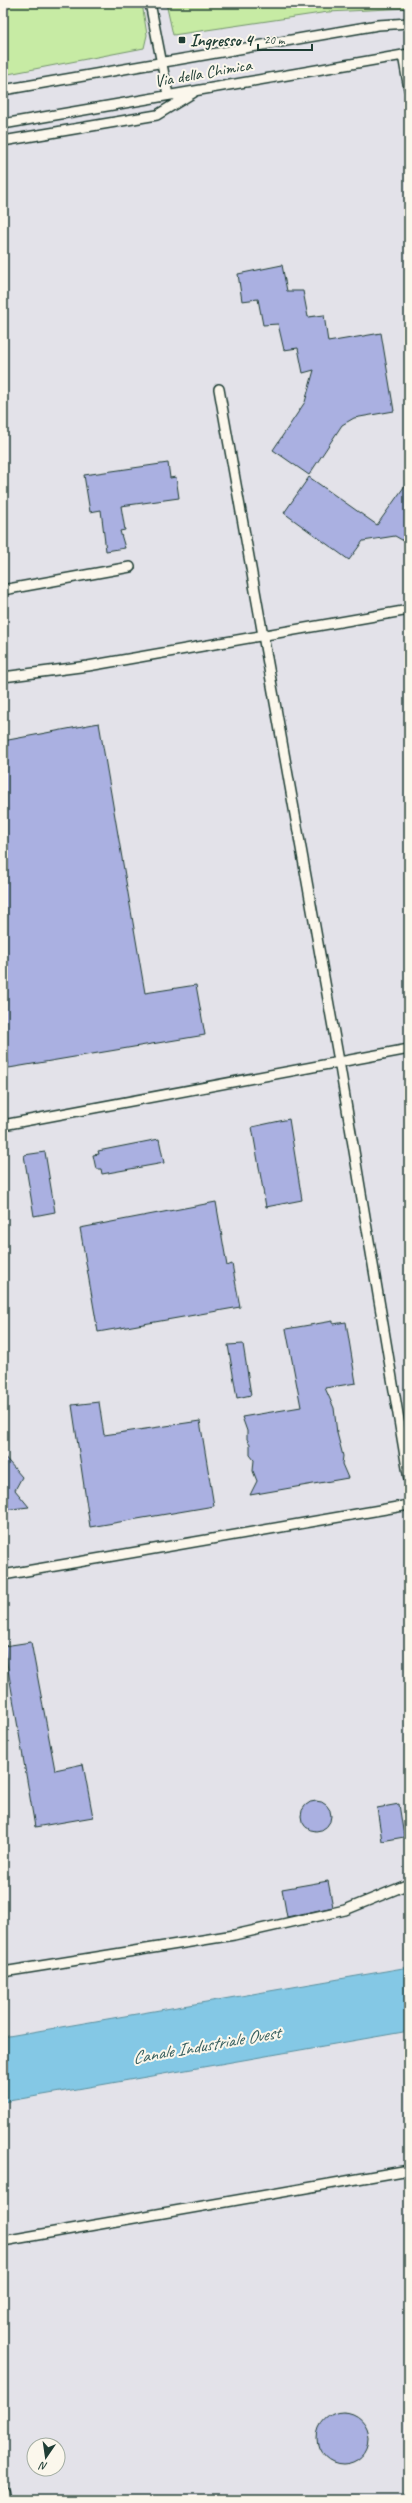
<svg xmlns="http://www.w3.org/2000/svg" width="412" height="2503" font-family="Caveat,sans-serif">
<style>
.built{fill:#e3e2e9;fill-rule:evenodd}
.green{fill:#c7eba4;stroke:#73946c}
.water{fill:#84c8e5;stroke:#5c909e}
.building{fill:#aab0e1;stroke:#1f3d34}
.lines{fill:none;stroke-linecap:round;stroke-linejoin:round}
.service-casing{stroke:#1f3d34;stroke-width:12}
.service{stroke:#fbf7ec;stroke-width:9}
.poi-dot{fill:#1f3d34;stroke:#fbf7ec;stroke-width:1.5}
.labels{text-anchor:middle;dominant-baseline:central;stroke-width:4;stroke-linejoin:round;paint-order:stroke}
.poi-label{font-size:17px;font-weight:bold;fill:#1f3d34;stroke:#fbf7ec;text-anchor:start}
.street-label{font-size:17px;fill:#1f3d34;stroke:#fbf7ec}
.water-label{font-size:18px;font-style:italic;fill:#386060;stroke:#fbf7ec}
</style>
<rect width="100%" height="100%" fill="#fbf7ec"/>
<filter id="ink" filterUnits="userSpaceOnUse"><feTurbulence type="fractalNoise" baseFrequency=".025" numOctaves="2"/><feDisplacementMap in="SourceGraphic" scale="8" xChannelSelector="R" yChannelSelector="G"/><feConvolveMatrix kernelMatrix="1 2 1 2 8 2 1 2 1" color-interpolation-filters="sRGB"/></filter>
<g filter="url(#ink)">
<path class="built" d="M3 3H409V1967L3 2037Z
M409 2031V2500H3V2102ZM34 2445H58V2469H34Z"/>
<path class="green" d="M3 3H142L147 35 144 48 3 75Z
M166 3H409V8L328 12 173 35Z"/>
<path class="water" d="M409 1967V2031L3 2102V2037Z"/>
<path class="building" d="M282 265 287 291H303L308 317 324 315 328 342 381 333 394 411 354 418 342 425 309 475 273 450 305 402 314 370 303 373 298 348 284 350 278 324 263 325 258 299 242 301 238 274Z
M168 463 170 478 176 477 179 498 121 506 125 530 120 531 125 548 106 551 101 510 90 512 84 475Z
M309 477 377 525 409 480V544L395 536 363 541 349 560 284 513Z
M99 723 145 993 196 985 205 1035 9 1068 3 1031V741Z
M289 1119 302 1200 266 1207 252 1127Z
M159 1139 164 1163 102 1174 101 1169H96L93 1155 99 1154 98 1151Z
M45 1152 55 1212 34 1216 24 1155Z
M216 1202 227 1266 232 1264 240 1307 98 1332 80 1228Z
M333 1321V1324L346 1322 356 1383 325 1388 334 1408 337 1433 343 1456 342 1464 348 1478 250 1495 257 1481 253 1471 254 1460 250 1455V1444L247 1439V1431L242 1417 301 1407 286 1329Z
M243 1344 251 1395 237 1398 228 1345Z
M99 1402 104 1435 200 1421 214 1506 90 1527 72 1405Z
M3 1455 22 1477 15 1490 29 1507 3 1510Z
M31 1642 55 1770 83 1764 93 1817 35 1827 4 1646Z
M301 1816a15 15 0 1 1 30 0a15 15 0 1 1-30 0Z
M399 1804 404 1837 382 1841 377 1808Z
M328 1881 333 1907 287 1917 282 1889Z
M317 2438a26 26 0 1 1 52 0a26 26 0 1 1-52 0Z"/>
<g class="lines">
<g class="service-casing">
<path id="service" d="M150 3 168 95
M403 55 409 89
M3 90 378 25 409 23
M3 124 409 54
M3 141 157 115 193 93
M219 389 339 1061 409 1480
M3 590 130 567
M3 677 88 666 409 610
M3 1125 409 1049
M3 1575 409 1505
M3 1972 234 1935 345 1910 409 1884
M3 2241 409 2170
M3 2490 5 2500"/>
</g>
<use href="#service" class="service"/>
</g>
</g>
<rect class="poi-dot" x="178" y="36" width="8" height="8" rx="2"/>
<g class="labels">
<g class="poi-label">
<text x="190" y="40">Ingresso 4</text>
</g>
<g class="street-label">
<text transform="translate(203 73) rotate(-10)">Via della Chimica</text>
</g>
<g class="water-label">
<text transform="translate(206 2045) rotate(-10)">Canale Industriale Ovest</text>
</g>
</g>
<rect width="412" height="2503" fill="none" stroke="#fbf7ec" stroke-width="16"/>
<rect x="8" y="8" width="396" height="2487" fill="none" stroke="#1f3d34" stroke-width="1.5" filter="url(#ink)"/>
<g transform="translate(46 2457) rotate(193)"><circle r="19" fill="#fbf7ec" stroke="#a3ada2"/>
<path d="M0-3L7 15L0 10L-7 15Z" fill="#1f3d34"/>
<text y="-6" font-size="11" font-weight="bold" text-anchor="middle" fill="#1f3d34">N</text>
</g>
<path d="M258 44v6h54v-6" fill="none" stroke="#1f3d34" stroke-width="2"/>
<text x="264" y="44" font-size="12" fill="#1f3d34" stroke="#fbf7ec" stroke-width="3" paint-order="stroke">20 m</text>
</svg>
